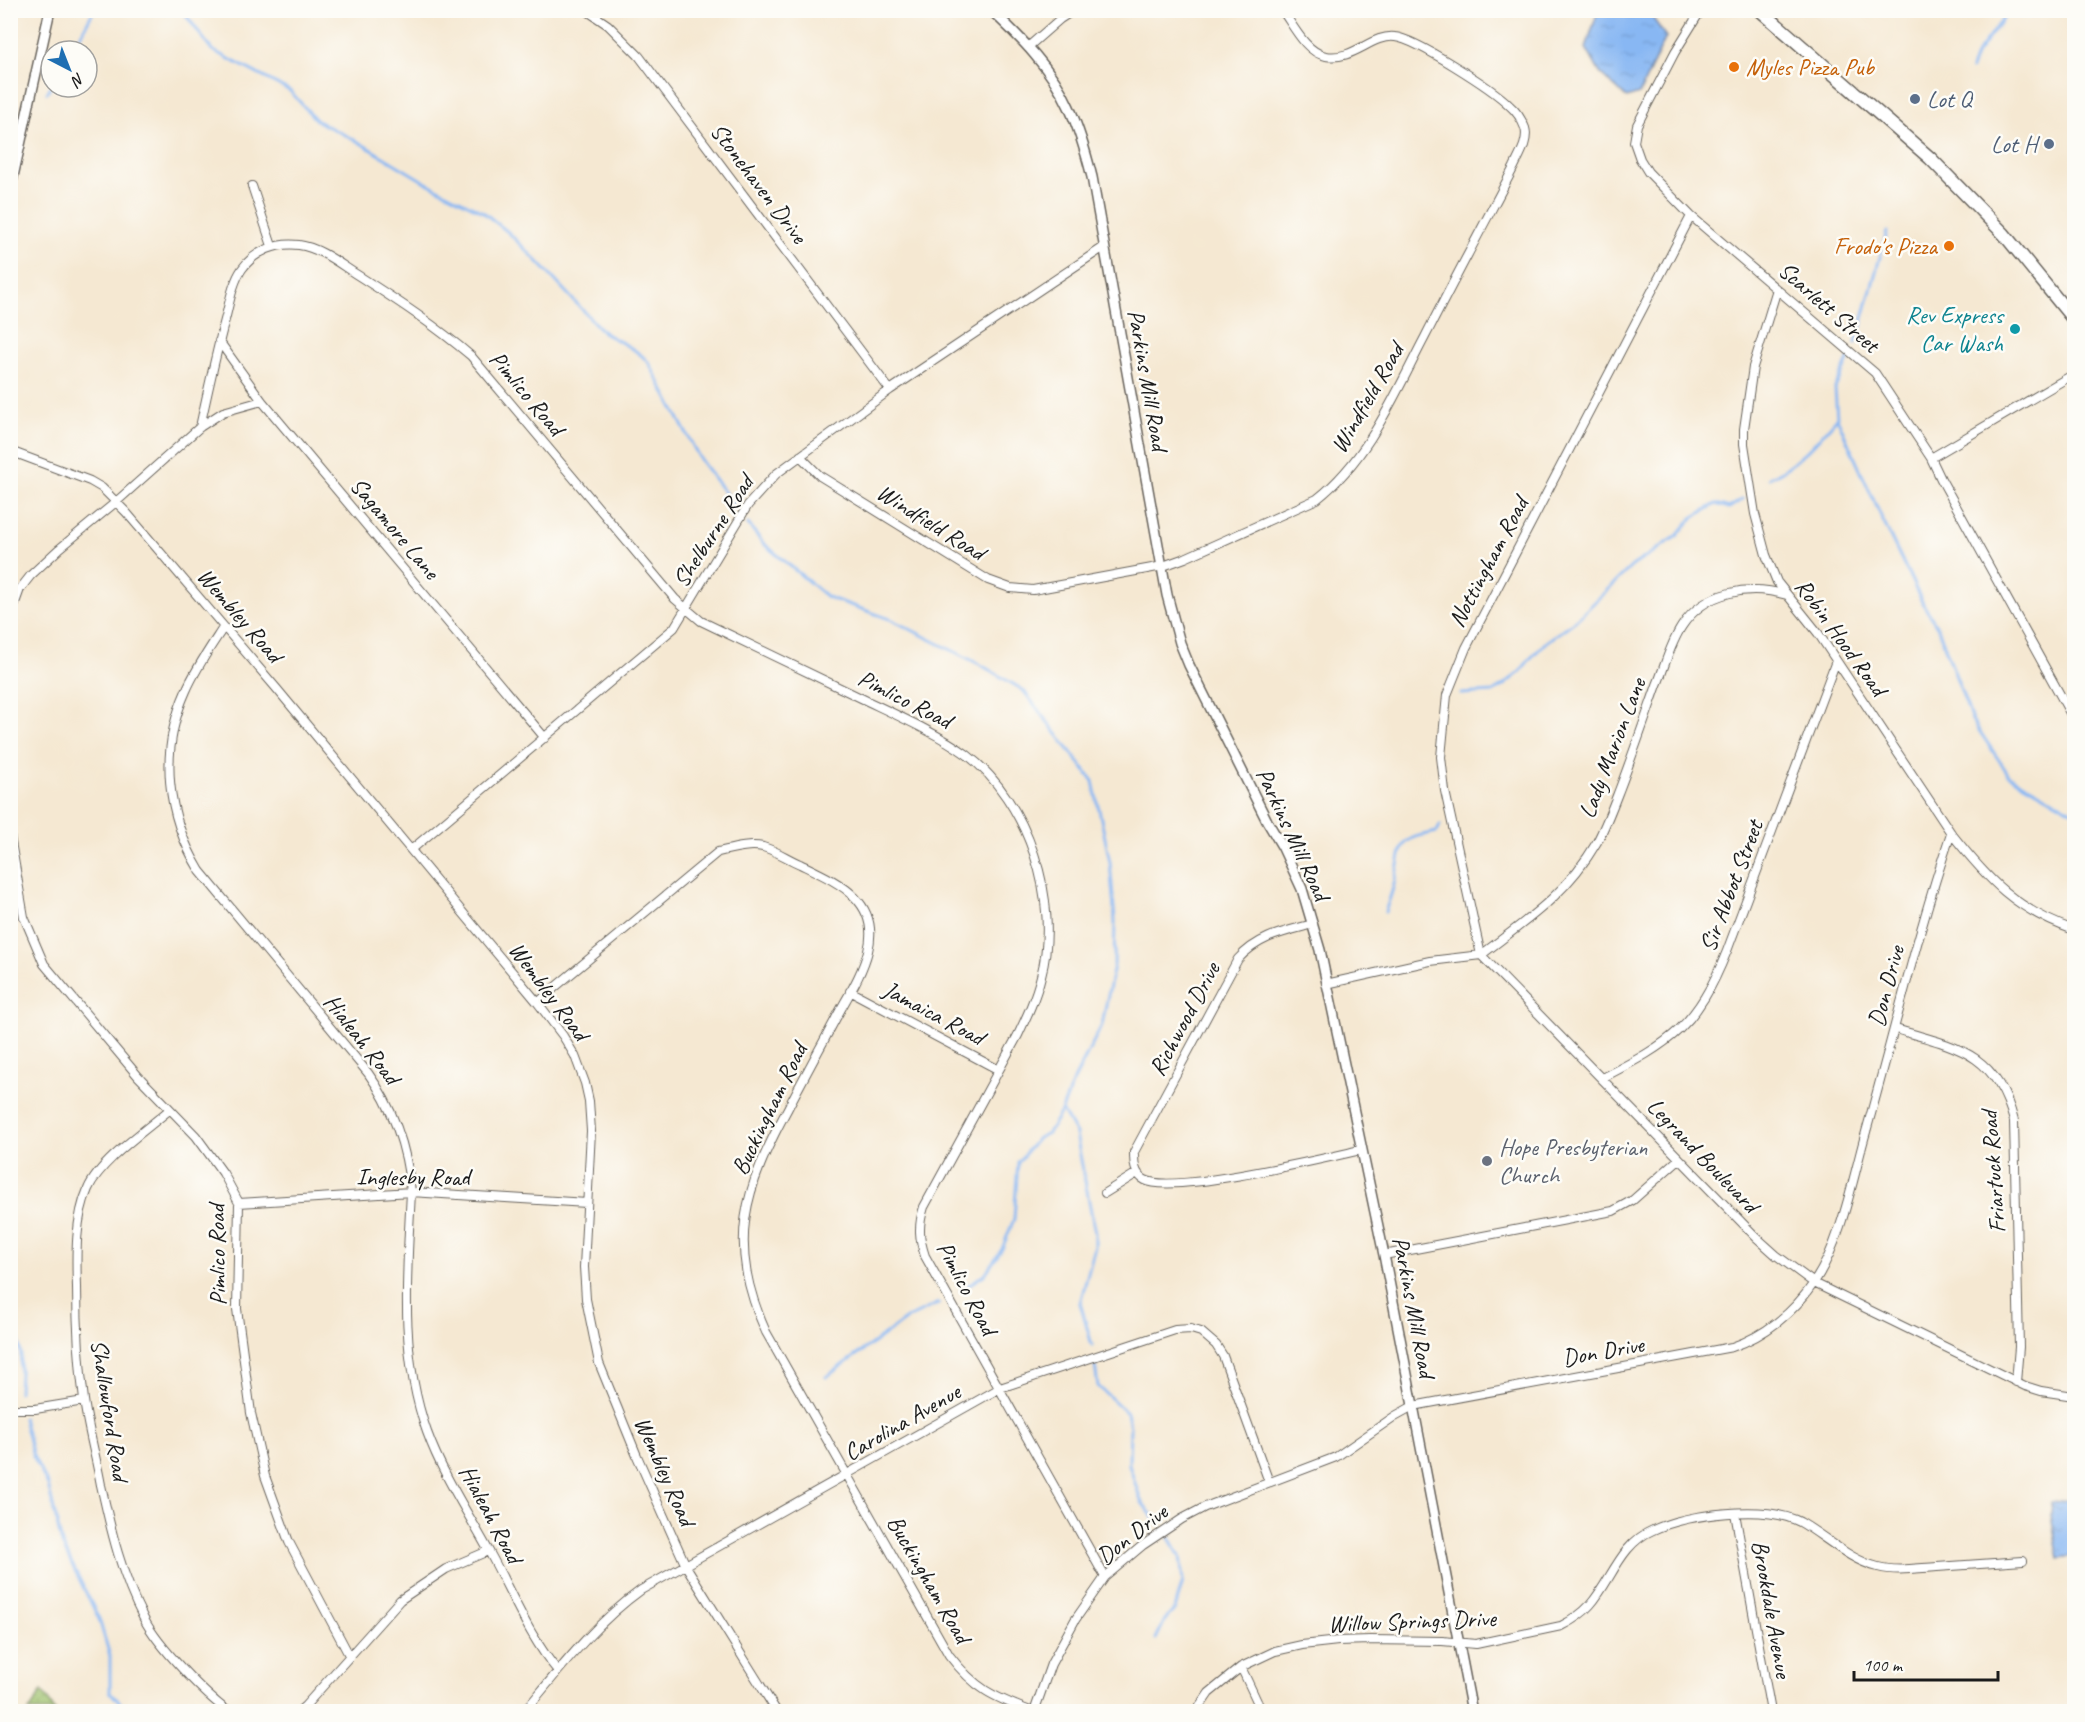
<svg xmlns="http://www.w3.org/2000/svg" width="2085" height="1722" font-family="Caveat,sans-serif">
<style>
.green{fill:url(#green-dots);stroke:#5c6e43;stroke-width:1.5}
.water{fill:url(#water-ripples);stroke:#526a88;stroke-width:1.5}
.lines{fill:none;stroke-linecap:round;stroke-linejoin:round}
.stream{stroke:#88b7f3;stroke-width:3}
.minor-casing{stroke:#68635c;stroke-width:10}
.tertiary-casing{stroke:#68635c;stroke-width:12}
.primary-casing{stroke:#68635c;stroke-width:15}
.minor{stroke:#fff;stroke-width:8}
.tertiary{stroke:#fff;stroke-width:9}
.primary{stroke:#fff;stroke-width:12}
.food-dot{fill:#e8710a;stroke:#fdfcf7;stroke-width:2}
.service-dot{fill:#5c6f8a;stroke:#fdfcf7;stroke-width:2}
.culture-dot{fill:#0f9aa8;stroke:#fdfcf7;stroke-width:2}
.worship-dot{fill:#6b7280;stroke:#fdfcf7;stroke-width:2}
.labels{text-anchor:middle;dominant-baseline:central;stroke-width:5;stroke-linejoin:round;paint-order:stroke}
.food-label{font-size:24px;fill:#c56008;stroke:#fdfcf7;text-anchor:start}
.service-label{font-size:24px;fill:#4e5e75;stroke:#fdfcf7;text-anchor:start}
.street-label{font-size:24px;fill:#1c1c1c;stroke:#fdfcf7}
.culture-label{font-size:24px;fill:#0d838f;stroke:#fdfcf7;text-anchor:end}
.worship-label{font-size:24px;fill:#5b616d;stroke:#fdfcf7;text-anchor:start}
</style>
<defs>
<pattern id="green-dots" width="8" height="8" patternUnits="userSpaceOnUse" patternTransform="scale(1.5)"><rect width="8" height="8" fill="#9cc06a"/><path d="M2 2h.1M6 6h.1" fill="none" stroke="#86a45b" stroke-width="1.8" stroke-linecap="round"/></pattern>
<pattern id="water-ripples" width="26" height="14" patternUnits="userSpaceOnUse" patternTransform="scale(1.5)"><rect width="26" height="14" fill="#88b7f3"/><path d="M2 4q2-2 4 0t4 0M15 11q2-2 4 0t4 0" fill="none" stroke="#759dd0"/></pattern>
</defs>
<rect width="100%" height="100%" fill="#fdfcf7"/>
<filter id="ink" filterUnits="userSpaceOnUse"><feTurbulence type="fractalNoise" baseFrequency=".0167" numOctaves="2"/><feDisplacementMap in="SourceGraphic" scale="12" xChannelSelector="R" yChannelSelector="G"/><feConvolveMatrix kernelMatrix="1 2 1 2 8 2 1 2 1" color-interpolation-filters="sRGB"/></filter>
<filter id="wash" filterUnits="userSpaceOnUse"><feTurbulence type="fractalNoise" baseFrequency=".008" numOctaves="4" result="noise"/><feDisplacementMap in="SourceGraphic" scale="24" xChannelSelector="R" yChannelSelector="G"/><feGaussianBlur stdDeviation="1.35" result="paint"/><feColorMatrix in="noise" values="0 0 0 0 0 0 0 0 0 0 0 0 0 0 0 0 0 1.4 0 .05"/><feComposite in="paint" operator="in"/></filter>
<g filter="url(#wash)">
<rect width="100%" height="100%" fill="#f5e8d2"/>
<path class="green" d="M42 1691 55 1711H29Z"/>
<path class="water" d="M1598 11H1643L1650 14 1666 37 1639 94 1627 98 1600 73 1586 48Z
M2071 1499H2074V1556L2059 1558 2051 1516 2052 1503Z"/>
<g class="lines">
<path class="stream" d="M182 10 212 50 290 91 317 121 357 141 425 182 483 212 508 232 539 263 603 332C620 343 635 347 649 363L701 461 734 505
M72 51 94 10
M1971 69 1977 53 2010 10
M47 93 51 86
M10 134 12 133
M1856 343 1887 232
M1849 358 1835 388 1837 418 1883 521 1923 604 1938 628 1972 720 2009 775 2074 812
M1769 478C1796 466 1818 440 1837 418
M748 524 763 543 827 597 890 619 981 665 1023 690 1093 781 1110 862 1115 921 1114 965 1102 1025 1072 1084 1062 1110 1048 1133 1038 1138 1018 1162 1014 1219 1002 1249 985 1274 961 1290
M1461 694 1493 692 1504 685 1520 672 1529 660 1546 642 1575 621 1632 566 1677 536 1692 518 1716 504 1729 508 1743 499
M1385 912C1389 900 1394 888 1396 875 1403 841 1400 839 1437 832L1440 825
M1062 1110 1076 1134 1095 1233V1247L1080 1303 1092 1345
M10 1302 21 1354 19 1392
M1095 1366 1098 1386 1127 1413 1130 1427 1129 1465 1141 1501 1157 1522
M826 1377 908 1318 939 1303
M23 1418 33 1456 48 1485 62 1544 99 1619 110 1656V1692L129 1712
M1156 1639 1165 1620 1175 1609 1183 1581 1180 1556 1169 1538"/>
</g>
</g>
<g filter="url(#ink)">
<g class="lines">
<g class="minor-casing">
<path id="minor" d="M586 10 608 25 639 56 890 390
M1701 10 1675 52 1637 125 1634 142 1640 159 1648 172 1691 216 1875 373 1931 458 1941 479 2074 720
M1028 47 1060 19 1074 10
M252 186 272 246
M1691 216 1466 648 1447 695 1441 757 1445 791 1481 955C1528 919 1566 895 1597 842 1606 825 1613 806 1620 788 1633 754 1645 719 1657 685 1665 666 1670 644 1682 626 1705 591 1749 584 1787 595
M1777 289 1753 367 1744 429V444L1755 514 1766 555 1777 582 1818 633 1951 833C1988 880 2016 910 2074 930
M219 341 262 401 545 738
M200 427C208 390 216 353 226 316 230 300 233 282 242 269 255 251 277 242 299 245 321 248 341 265 359 276 398 301 436 326 471 356L675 599 701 621C755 647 808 673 861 698 894 714 937 733 966 754 1028 800 1061 902 1041 976 1036 997 1027 1016 1018 1035L924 1207C918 1226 919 1238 925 1256L1105 1577
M10 451 90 481 102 488 126 512 277 689 538 1003 563 1036 575 1056 585 1083 589 1101 591 1131 584 1267 586 1299 599 1363 637 1456 686 1566 777 1712
M800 456 820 476 988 580 1010 588 1033 590 1163 566 1185 558 1317 499C1369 458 1395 394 1425 337 1454 280 1484 224 1514 167 1519 156 1529 141 1525 128 1522 120 1516 111 1509 105 1493 89 1416 39 1395 37 1372 34 1353 61 1326 56 1306 53 1293 25 1282 10
M1931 458 2074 374
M10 617 20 589 31 575 59 549 116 502 200 427 223 412 262 401
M223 628C210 648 196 668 186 691 159 751 166 815 200 871L368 1073C394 1109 407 1148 411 1192 407 1273 399 1354 427 1432 443 1476 470 1516 492 1557 512 1594 531 1640 558 1671
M10 836 24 917 44 964 138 1076 196 1136 223 1173 239 1203 237 1309 251 1413 265 1476 289 1542 349 1655
M411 850 674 628 748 505 776 474 890 390 1104 247
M1313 924C1283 932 1259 936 1238 959L1134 1152C1134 1163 1134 1174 1145 1180 1172 1195 1325 1158 1361 1150
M1326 984 1430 961 1481 955 1756 1237 1776 1255 1814 1283 2025 1386 2041 1391 2074 1396
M850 991 999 1070
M538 1003 554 988 718 852C732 849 748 844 763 847 775 850 788 859 800 864 837 882 881 900 868 951 862 975 846 999 835 1020 819 1050 803 1079 788 1108 744 1190 726 1243 766 1332L949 1655C975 1689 993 1697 1033 1712
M1895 1029C1957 1047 1996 1052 2014 1121L2019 1347 2016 1382
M1602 1078C1672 1042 1697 1026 1727 951L1836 661
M169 1110C146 1130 100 1161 88 1189 75 1218 76 1256 77 1287 77 1325 79 1363 84 1400 88 1429 96 1457 101 1485 111 1531 122 1577 144 1619 158 1646 204 1694 229 1712
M1105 1193 1137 1173
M239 1203 411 1192 587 1203
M1384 1255 1613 1211 1633 1200 1679 1159
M10 1409H35L84 1401
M1735 1513 1771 1712
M1241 1667 1262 1712
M298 1712 305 1706 400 1600 446 1569 488 1551
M524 1712C560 1669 595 1623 641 1590L1000 1388 1175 1330 1191 1329 1201 1332 1216 1345 1223 1356 1269 1482
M1034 1712 1051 1664 1075 1620 1105 1577 1143 1545 1182 1519 1205 1507 1336 1457 1395 1416 1413 1406 1732 1347C1765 1336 1794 1312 1813 1284 1840 1245 1852 1183 1864 1139 1893 1037 1917 933 1951 833
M1196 1712 1209 1693 1241 1667 1275 1651 1302 1645 1338 1641 1370 1640 1442 1641 1476 1644 1561 1626C1571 1621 1582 1614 1590 1605 1612 1580 1620 1544 1653 1530 1688 1514 1765 1504 1800 1522 1825 1536 1849 1560 1878 1567 1897 1572 1918 1568 1937 1567 1966 1565 1995 1563 2023 1561"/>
</g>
<g class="tertiary-casing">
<path id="tertiary" d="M991 10C1021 38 1052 69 1069 107 1079 129 1086 153 1092 177L1167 595 1180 643 1189 665 1267 821 1283 848 1302 889 1320 950 1384 1255 1472 1712
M10 190 50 10"/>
</g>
<g class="primary-casing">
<path id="primary" d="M1760 10 1930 158 2004 234 2074 320"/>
</g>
<use href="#minor" class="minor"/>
<use href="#tertiary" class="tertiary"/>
<use href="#primary" class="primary"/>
</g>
</g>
<g class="food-dot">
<circle cx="1734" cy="67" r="6"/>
<circle cx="1949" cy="246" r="6"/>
</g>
<g class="service-dot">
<circle cx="1915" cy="99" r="6"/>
<circle cx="2049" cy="144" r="6"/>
</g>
<circle class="culture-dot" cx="2015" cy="329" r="6"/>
<circle class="worship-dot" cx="1487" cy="1161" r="6"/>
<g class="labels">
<g class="food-label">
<text x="1746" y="67">Myles Pizza Pub</text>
<text x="1937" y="246" text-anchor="end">Frodo's Pizza</text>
</g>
<g class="service-label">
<text x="1927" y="99">Lot Q</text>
<text x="2037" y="144" text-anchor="end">Lot H</text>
</g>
<g class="street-label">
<text transform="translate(759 183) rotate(53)">Stonehaven Drive</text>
<text transform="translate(1829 307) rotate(41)">Scarlett Street</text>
<text transform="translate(1148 380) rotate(80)">Parkins Mill Road</text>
<text transform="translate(527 393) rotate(50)">Pimlico Road</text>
<text transform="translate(1367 398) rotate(-60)">Windfield Road</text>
<text transform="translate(931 522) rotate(32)">Windfield Road</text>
<text transform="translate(395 528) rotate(50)">Sagamore Lane</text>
<text transform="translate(713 531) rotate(-57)">Shelburne Road</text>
<text transform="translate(1488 562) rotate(-62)">Nottingham Road</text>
<text transform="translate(240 615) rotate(49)">Wembley Road</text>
<text transform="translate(1841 637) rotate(54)">Robin Hood Road</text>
<text transform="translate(905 699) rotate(27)">Pimlico Road</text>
<text transform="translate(1612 748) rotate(-69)">Lady Marion Lane</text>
<text transform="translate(1293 834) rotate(65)">Parkins Mill Road</text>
<text transform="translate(1731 886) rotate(-69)">Sir Abbot Street</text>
<text transform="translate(1886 986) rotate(-75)">Don Drive</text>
<text transform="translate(549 991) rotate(53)">Wembley Road</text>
<text transform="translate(934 1013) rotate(28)">Jamaica Road</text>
<text transform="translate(1184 1019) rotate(-62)">Richwood Drive</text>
<text transform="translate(362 1039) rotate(52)">Hialeah Road</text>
<text transform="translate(769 1109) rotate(-64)">Buckingham Road</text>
<text transform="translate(1703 1155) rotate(46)">Legrand Boulevard</text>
<text transform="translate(1993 1172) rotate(-94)">Friartuck Road</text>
<text x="413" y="1177">Inglesby Road</text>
<text transform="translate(217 1255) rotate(-91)">Pimlico Road</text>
<text transform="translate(967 1288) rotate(62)">Pimlico Road</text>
<text transform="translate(1414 1307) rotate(79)">Parkins Mill Road</text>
<text transform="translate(1603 1351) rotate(-10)">Don Drive</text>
<text transform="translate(110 1410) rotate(81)">Shallowford Road</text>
<text transform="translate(902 1422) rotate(-30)">Carolina Avenue</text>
<text transform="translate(665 1471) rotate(66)">Wembley Road</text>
<text transform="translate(491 1514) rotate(62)">Hialeah Road</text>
<text transform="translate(1132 1534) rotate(-38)">Don Drive</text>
<text transform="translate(929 1579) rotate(60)">Buckingham Road</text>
<text transform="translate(1772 1609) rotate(80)">Brookdale Avenue</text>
<text transform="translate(1412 1621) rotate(-2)">Willow Springs Drive</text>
</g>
<g class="culture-label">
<text x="2003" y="315">Rev Express<tspan x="2003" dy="28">Car Wash</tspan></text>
</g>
<g class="worship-label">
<text x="1499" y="1147">Hope Presbyterian<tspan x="1499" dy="28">Church</tspan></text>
</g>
</g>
<rect width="2085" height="1722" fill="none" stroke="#fdfcf7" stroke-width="36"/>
<g transform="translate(69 69) rotate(138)"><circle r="28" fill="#fdfcf7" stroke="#a3a29f" stroke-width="1.5"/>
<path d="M0-4.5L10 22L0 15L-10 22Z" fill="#1f6fb2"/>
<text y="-9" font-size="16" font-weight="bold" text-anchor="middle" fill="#1c1c1c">N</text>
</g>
<path d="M1854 1671v9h144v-9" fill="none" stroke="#1c1c1c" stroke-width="3"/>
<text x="1863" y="1671" font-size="18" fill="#1c1c1c" stroke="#fdfcf7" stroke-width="4.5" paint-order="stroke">100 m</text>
</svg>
